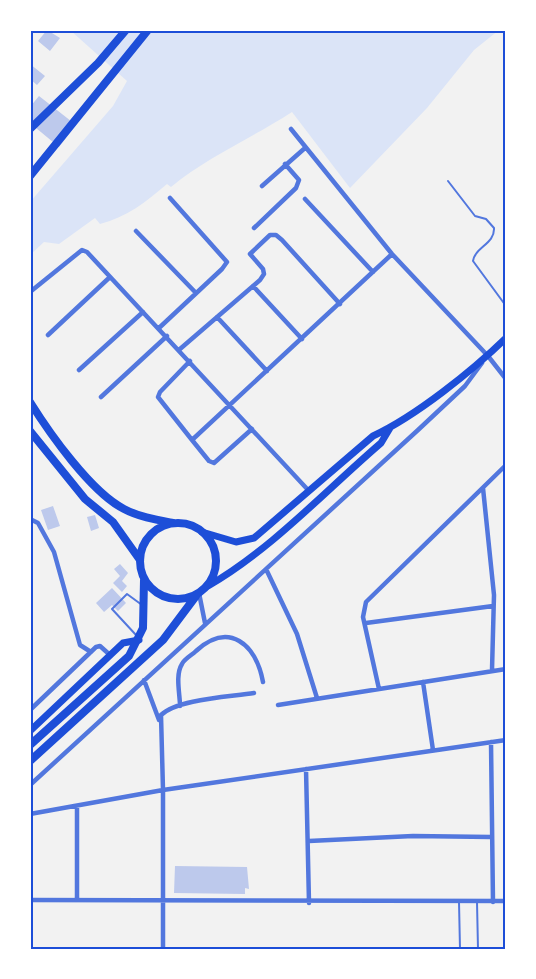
<svg xmlns="http://www.w3.org/2000/svg" width="536" height="979" font-family="Overpass,sans-serif">
<style>
.green{fill:#dbe4f7}
.building{fill:#bdc9ec}
.lines{fill:none;stroke-linecap:round;stroke-linejoin:round}
.service{stroke:#5277de;stroke-width:2}
.minor{stroke:#5277de;stroke-width:4.5}
.secondary{stroke:#1d4ed8;stroke-width:7}
.trunk{stroke:#1d4ed8;stroke-width:8}
.neatline{fill:none;stroke:#1d4ed8;stroke-width:2}
</style>
<rect width="100%" height="100%" fill="#f2f2f2"/>
<path class="green" d="M70 30H499L474 50 427 108 350 188 292 112C252 138 207 157 171 187L167 184C146 202 127 217 100 224L95 218 59 244 44 242 30 255V202L113 106 127 81Z"/>
<path class="building" d="M47 30 60 38 50 51 38 41Z
M30 64 45 76 37 85 30 79Z
M39 96 76 125 59 147 30 123V107Z
M53 506 60 526 48 530 41 510Z
M95 515 99 528 91 531 87 517Z
M120 564 128 573 122 581 127 586 122 592 113 583 120 576 114 569Z
M112 588 126 603 118 611 112 605 104 612 96 603Z
M175 866 247 867 249 889 245 888V894L174 893Z"/>
<g class="lines">
<path class="service" d="M448 181 475 216 486 219 494 228C495 244 475 247 473 261L506 306
M136 635 112 609 127 594 142 605
M459 902 460 949
M477 902 478 949"/>
<path class="minor" d="M291 129 392 254 488 356 506 379
M262 186 305 148
M305 199 373 272
M254 228 296 188 299 180 285 164
M136 231 196 293
M253 286 302 339
M30 292 82 250 87 252 309 491
M217 317 267 371
M159 328 222 269 227 262 170 198
M48 335 110 277
M180 349 260 280 264 274 263 269 250 254 270 235H276L282 240 340 304
M190 361 160 392 158 397 192 440 392 254
M79 370 143 312
M101 397 167 336
M192 440 209 461 214 463 252 429
M483 488 494 595 492 670
M30 519 38 523 54 552 80 645 91 652
M266 569 297 634 317 698
M199 593 205 623
M366 623 493 606
M144 680 159 720
M423 682 433 750
M379 689 363 617 366 602 506 465
M254 693C230 697 178 699 161 715L163 790 506 740
M278 705 506 669
M180 706C180 694 175 675 182 664 184 659 192 655 196 651 229 621 256 644 263 682
M30 710 96 647 100 646 110 655
M491 742 493 902
M306 769 309 903
M30 785 418 430 465 386 482 363
M77 806V899
M30 814 163 790V949
M309 841 413 836 491 837
M30 900 506 901"/>
<path class="secondary" d="M202 532 236 542 254 538 373 436C416 416 472 371 506 338
M208 586C272 549 325 491 381 443L390 428
M30 731 123 643 139 640"/>
<path class="trunk" d="M30 129 98 63 126 30
M30 176 148 30
M30 402C50 434 91 492 124 509 139 517 157 520 173 523
M30 431 85 499 113 522 140 560
M140 561a38 38 0 1 1 76 0a38 38 0 1 1-76 0Z
M30 745 129 656 143 628 144 580
M30 761 163 640 196 596"/>
</g>
<rect width="536" height="979" fill="none" stroke="#ffffff" stroke-width="63"/>
<rect x="32" y="32" width="472" height="916" class="neatline"/>
</svg>
